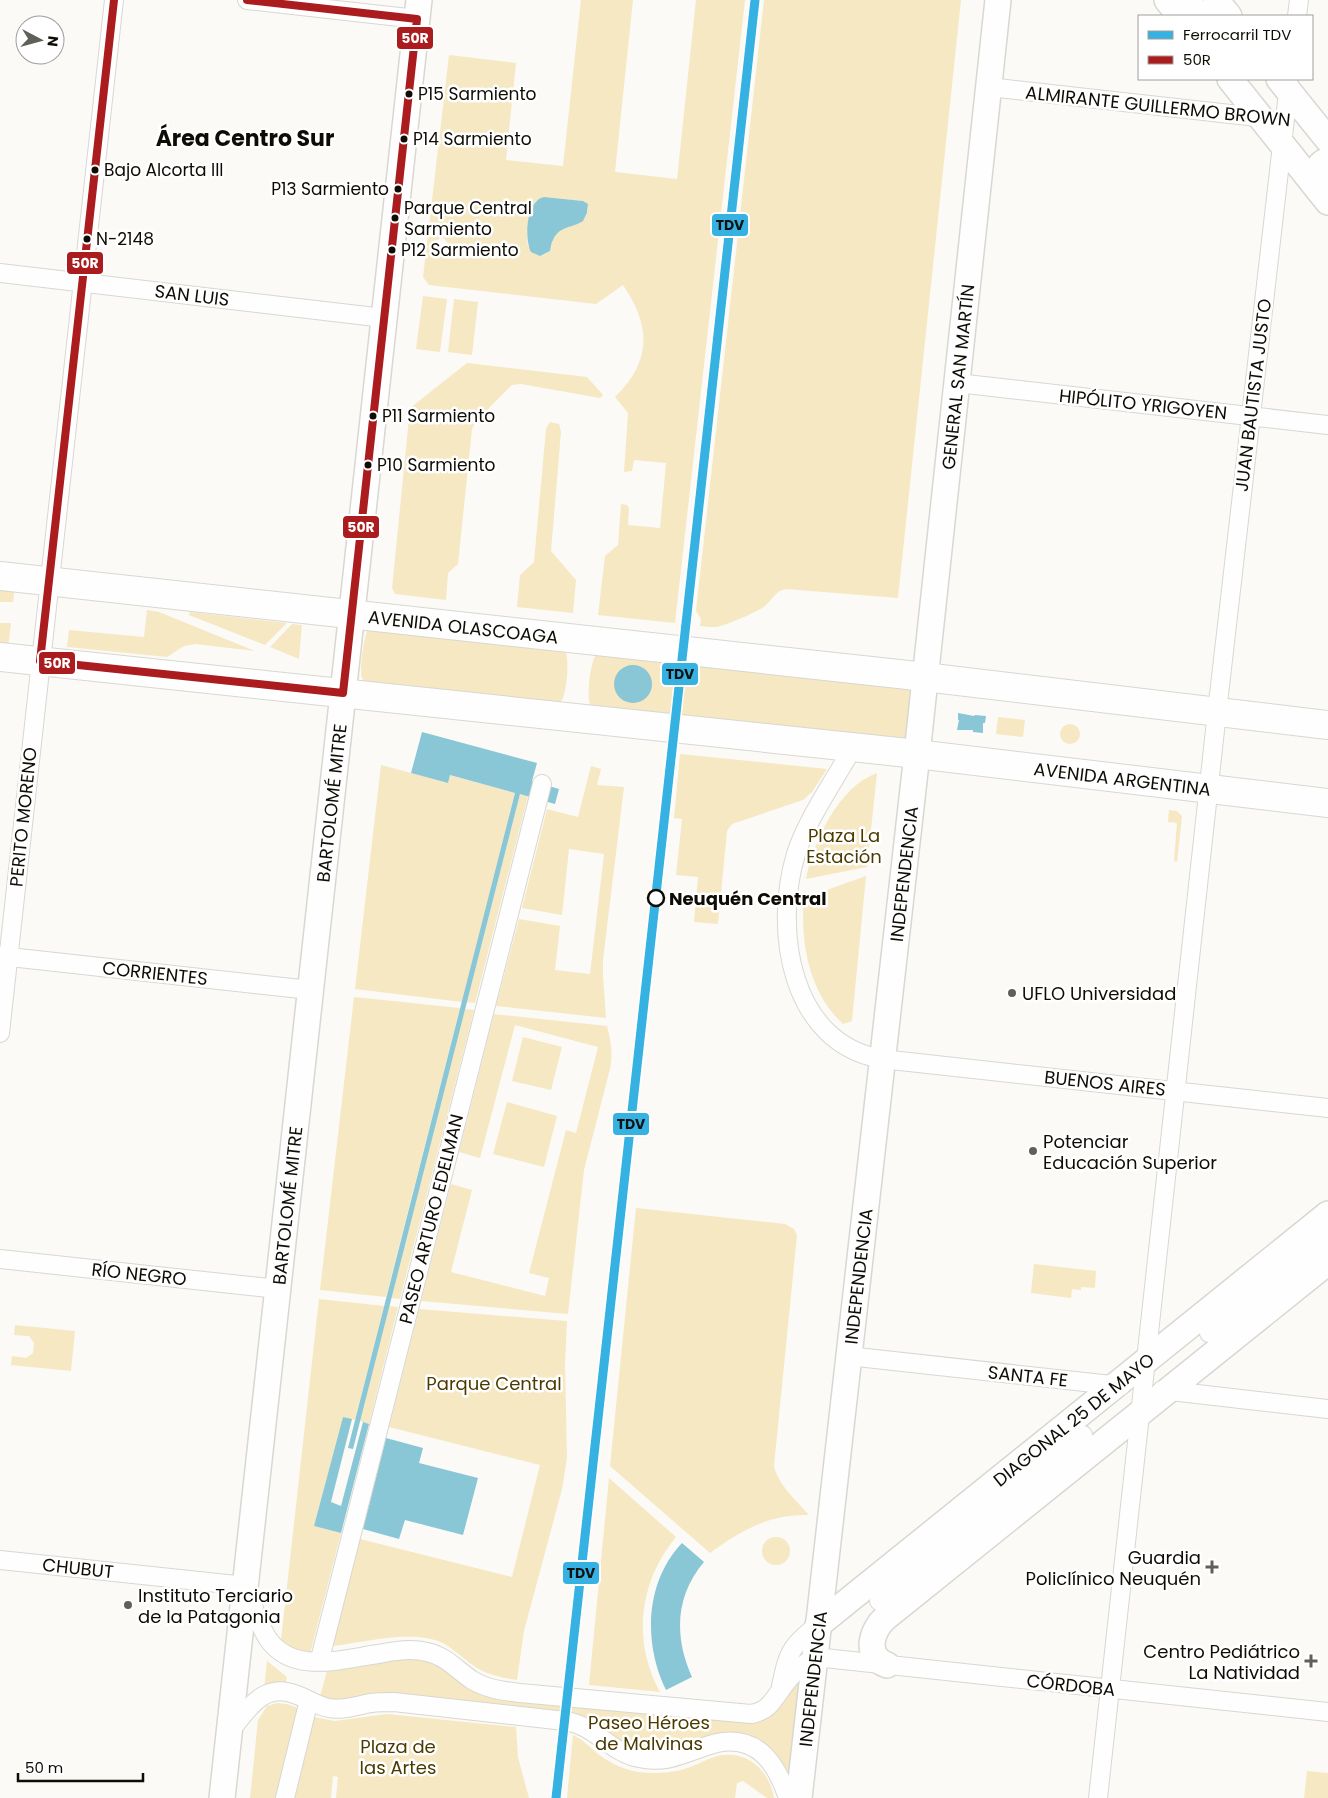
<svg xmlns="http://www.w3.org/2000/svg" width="1328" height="1798" font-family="Poppins,sans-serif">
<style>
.green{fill:#f5e8c3;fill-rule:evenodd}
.water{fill:#89c6d6}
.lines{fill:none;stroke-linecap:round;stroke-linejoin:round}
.street-casing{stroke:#d8d7d1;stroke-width:20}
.secondary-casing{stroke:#d8d7d1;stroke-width:28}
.primary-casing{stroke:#d8d7d1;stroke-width:30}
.street{stroke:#fefefe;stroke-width:18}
.secondary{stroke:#fefefe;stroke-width:25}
.primary{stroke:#fefefe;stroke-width:28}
.bus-1-casing{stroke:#fff;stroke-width:11}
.bus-1{stroke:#ab1c1f;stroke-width:8}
.rail-1-casing{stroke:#fff;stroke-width:12}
.rail-1{stroke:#35b2e1;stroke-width:9}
.bus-dot{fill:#0e0c05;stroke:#fff;stroke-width:2}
.stop-dot{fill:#fff;stroke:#0e0c05;stroke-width:2.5}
.poi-dot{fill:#615f59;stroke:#fff;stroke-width:2}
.labels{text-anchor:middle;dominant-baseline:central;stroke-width:5;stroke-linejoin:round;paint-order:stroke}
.bus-label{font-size:17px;fill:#0e0c05;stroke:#fff;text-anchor:start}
.street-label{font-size:18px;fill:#0e0c05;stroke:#fff}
.park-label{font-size:18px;fill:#4b3b01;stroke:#fff}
.stop-label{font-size:18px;font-weight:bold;fill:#0e0c05;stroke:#fff;text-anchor:start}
.poi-label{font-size:18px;fill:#0e0c05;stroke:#fff;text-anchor:start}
.district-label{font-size:22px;font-weight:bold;fill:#0e0c05;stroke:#fff}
.line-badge{stroke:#fff;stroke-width:2}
.badge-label{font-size:14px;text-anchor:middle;font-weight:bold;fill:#fff}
.pale-badge-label{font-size:14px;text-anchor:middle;font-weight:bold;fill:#111}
</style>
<rect width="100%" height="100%" fill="#fbfaf6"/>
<path class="green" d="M581 0H633L615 172 677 179 696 0H745L675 623 598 615 605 556 618 545 621 504 627 505 629 508 628 525 660 528 666 463 634 460 632 471 624 472 628 413 615 397C652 361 651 326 623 285L596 304 429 285 423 277 449 55 516 63 506 160 563 166ZM544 197 583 201 588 204C590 227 568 221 558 232 552 238 552 244 550 251L543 255 528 246C525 232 528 201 544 197ZM442 236 451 247 439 258 430 247Z
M764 0H961L898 598 786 589C775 591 773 599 765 606 758 612 726 625 717 627 711 627 706 627 700 626L701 619 696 611Z
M423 296 447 299 440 352 416 349Z
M454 299 478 302 472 355 448 352Z
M467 363 587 377 603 395 600 398 521 384 512 385 476 421 472 429 458 564 448 573 446 600 395 594 392 588 410 408Z
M550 422 559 424 561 432 551 551 576 580 573 613 517 607 520 575 534 562 546 429Z
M0 585 15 587 13 602H0Z
M147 610 159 612 255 651 195 644 184 646 167 657 67 647 69 630 144 637Z
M190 612 287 623 265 645 189 615Z
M0 623H11L8 648 0 647Z
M292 624 302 625 299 659 270 647Z
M368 629 565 650C570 660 567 697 559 705L367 684C365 682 363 681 362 678 359 670 364 636 368 629Z
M597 653 908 685 912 693 907 738 905 741 591 707C586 699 590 661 597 653Z
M998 717 1025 720 1023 737 996 734Z
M1060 734a10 10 0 1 1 20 0a10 10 0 1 1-20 0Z
M680 754 827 769 812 792 803 800 732 824 727 831 718 924 694 922 698 877 676 875 682 819 674 818Z
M381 765 448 783 450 775 515 793 462 1002 355 989Z
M591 766 601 769 597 785 624 787 603 960V976L606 1018 496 1006 519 919 560 926 555 970 590 974 604 854 569 849 562 915 522 908 547 809 578 817Z
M877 773 867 867 806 879C813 842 839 786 877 773Z
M520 794 528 796 475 1003 467 1002Z
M1169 810 1177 811 1182 816 1177 862 1174 861 1177 823 1168 822Z
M866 876 852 1021 843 1024C809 992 800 943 804 898Z
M354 997 460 1008 386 1297 320 1290Z
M465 1009 474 1010 400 1299 391 1298Z
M494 1014 607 1026C611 1041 613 1053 610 1069L584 1170 568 1314 421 1301 451 1184 472 1190 451 1272 545 1296 549 1278 529 1273 566 1130 576 1133 598 1047 515 1025 480 1158 459 1152Z
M523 1037 562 1047 551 1090 512 1081Z
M507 1102 557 1116 544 1167 493 1154Z
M636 1208 785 1224 794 1229 797 1235 774 1466C779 1486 796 1500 809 1515 769 1514 742 1530 710 1553L610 1466Z
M1034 1264 1096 1271 1095 1288 1081 1287V1290L1072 1289 1071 1298 1031 1293Z
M319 1299 384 1306 355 1420 343 1417 314 1526 341 1533 310 1654 292 1648 281 1640Z
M389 1306 398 1307 369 1424 360 1421Z
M419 1309 567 1321 565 1364 567 1458 562 1489 524 1631 517 1680C503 1678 489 1675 477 1668 465 1660 455 1650 443 1643 414 1629 364 1642 333 1646L360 1539 512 1577 540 1465 389 1427Z
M15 1325 75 1331 71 1371 11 1365 12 1356 26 1358 33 1353 34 1343 29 1336 14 1335Z
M609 1478 676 1537C639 1582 632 1641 660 1692L589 1685Z
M762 1551a14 14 0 1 1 28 0a14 14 0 1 1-28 0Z
M403 1656 425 1657 458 1677 765 1718C781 1710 788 1698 794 1682L799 1681 800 1682 790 1789 768 1751 688 1749 639 1753 594 1726 319 1700 328 1667Z
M267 1661 287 1677 285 1685 264 1689Z
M277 1703 287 1704 298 1708 276 1798H250L258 1720 267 1706Z
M387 1714 516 1727 518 1757 529 1798H336L338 1777 333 1776 331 1798H294L314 1717 335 1721Z
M573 1735C583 1740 590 1747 598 1754 610 1763 624 1770 639 1772 653 1774 668 1773 681 1770 693 1767 703 1761 714 1757 744 1748 769 1768 774 1798H767L743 1781 737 1783 735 1798H567Z
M1307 1771 1328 1773V1798H1304Z"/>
<path class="water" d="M544 197 583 201 588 204 587 213 583 221C572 228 559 226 553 240 551 243 551 247 550 251L540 256 531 252C524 238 526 201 544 197Z
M614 684a19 19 0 1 1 38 0a19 19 0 1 1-38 0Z
M958 713 974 716 975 715 986 716 985 723H983V733L973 732V730H957L959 720H958Z
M422 732 537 763 532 781 559 789 555 804 520 794 353 1449 348 1448 515 793 450 775 448 783 411 773Z
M343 1417 352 1419 331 1502 341 1506 363 1422 369 1424 341 1533 314 1526Z
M386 1438 423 1448 419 1463 478 1478 463 1535 405 1520 399 1539 363 1529Z
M682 1543 704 1562C675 1596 674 1637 692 1677L666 1690C643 1643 645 1582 682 1543Z"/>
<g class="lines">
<g class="street-casing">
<path id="street" d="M247 0 417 19
M1191 0 1204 16
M1297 16 1299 0
M989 87 1266 118
M0 273 384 318
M957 383 1328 425
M853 747C835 780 807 819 796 854 773 929 790 1044 882 1059L1328 1108
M0 956 310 990
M0 1033 114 0
M0 1259 278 1289
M1209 1333 1328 1238
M848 1356 1121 1386
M1162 1390 1328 1409
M0 1560 246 1586C252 1604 258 1623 268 1639 293 1675 343 1659 378 1654 395 1651 411 1648 427 1652 446 1656 457 1670 472 1680 487 1689 503 1691 520 1693L751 1714C770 1711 774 1698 785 1684 793 1673 803 1664 815 1657L1328 1712
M879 1601 1083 1435
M321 1655 542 784
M781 1686C788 1653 790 1646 818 1625
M230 1731C249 1708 264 1681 297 1695 308 1699 318 1706 329 1708 343 1711 358 1705 371 1703 379 1702 386 1702 394 1702L565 1721C595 1725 609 1752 639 1758 670 1765 689 1750 717 1743 758 1734 777 1765 788 1798
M285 1798 308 1704
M1098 1798 1217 712 1289 84"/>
</g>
<g class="secondary-casing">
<g id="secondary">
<path d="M1167 0 1180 16"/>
<path d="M1216 0 1229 16"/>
<path d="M1230 79 1328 202"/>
<path d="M1279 79 1328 140"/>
<path d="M1318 189C1314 177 1315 165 1328 160"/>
<path id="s1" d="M818 1625 1328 1214"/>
<path d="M887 1665C864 1657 871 1631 885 1618L1328 1262"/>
<path id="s2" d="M222 1798 419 0"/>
<path id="s3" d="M799 1798 917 754 998 0"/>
</g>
</g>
<g class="primary-casing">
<g id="primary">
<path id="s4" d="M0 576 899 674 1328 725"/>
<path id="s5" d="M0 657 908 753 1328 803"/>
</g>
</g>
<use href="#street" class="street"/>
<use href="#secondary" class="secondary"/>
<use href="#primary" class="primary"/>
<g class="bus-1-casing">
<path id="bus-1" d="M114 0 40 661 343 693 417 19 247 0"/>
</g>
<use href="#bus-1" class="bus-1"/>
<g class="rail-1-casing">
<path id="rail-1" d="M556 1798 755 0"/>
</g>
<use href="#rail-1" class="rail-1"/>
</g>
<g class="bus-dot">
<circle cx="409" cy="94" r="4.5"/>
<circle cx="404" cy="139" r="4.5"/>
<circle cx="95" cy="170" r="4.5"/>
<circle cx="398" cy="189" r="4.5"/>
<circle cx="395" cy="218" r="4.5"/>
<circle cx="87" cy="239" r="4.5"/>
<circle cx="392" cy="250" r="4.5"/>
<circle cx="373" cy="416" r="4.5"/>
<circle cx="368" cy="465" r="4.5"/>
</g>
<circle class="stop-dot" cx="656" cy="898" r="8"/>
<g class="poi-dot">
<circle cx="1012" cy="993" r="5"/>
<circle cx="1033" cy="1151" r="5"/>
<path d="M1209.5 1559.5h5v5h5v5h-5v5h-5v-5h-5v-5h5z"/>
<circle cx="128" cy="1605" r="5"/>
<path d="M1308.5 1653.5h5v5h5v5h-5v5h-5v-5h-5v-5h5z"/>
</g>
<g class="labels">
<g class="bus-label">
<text x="418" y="94">P15 Sarmiento</text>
<text x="413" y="139">P14 Sarmiento</text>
<text x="104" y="170">Bajo Alcorta III</text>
<text x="389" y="189" text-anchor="end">P13 Sarmiento</text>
<text x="404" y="208">Parque Central<tspan x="404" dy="21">Sarmiento</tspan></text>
<text x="96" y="239">N-2148</text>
<text x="401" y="250">P12 Sarmiento</text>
<text x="382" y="416">P11 Sarmiento</text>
<text x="377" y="465">P10 Sarmiento</text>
</g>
<g class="street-label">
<text transform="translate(1158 106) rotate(6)">ALMIRANTE GUILLERMO BROWN</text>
<text transform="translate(192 295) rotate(7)">SAN LUIS</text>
<text stroke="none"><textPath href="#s3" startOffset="1430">GENERAL SAN MARTÍN</textPath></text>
<text transform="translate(1253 395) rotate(-83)">JUAN BAUTISTA JUSTO</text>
<text transform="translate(1143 404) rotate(6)">HIPÓLITO YRIGOYEN</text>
<text stroke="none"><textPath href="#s4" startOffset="466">AVENIDA OLASCOAGA</textPath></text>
<text stroke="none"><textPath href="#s5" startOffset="1129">AVENIDA ARGENTINA</textPath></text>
<text stroke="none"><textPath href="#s2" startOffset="1001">BARTOLOMÉ MITRE</textPath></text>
<text transform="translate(23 817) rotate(-84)">PERITO MORENO</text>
<text stroke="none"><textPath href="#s3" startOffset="930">INDEPENDENCIA</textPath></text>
<text transform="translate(155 973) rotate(6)">CORRIENTES</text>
<text transform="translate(1105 1083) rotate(6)">BUENOS AIRES</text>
<text stroke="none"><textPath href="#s2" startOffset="596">BARTOLOMÉ MITRE</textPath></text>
<text transform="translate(431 1219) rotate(-76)">PASEO ARTURO EDELMAN</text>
<text transform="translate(139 1274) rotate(6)">RÍO NEGRO</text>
<text stroke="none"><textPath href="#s3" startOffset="525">INDEPENDENCIA</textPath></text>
<text transform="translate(1028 1376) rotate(6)">SANTA FE</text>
<text stroke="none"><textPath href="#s1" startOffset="328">DIAGONAL 25 DE MAYO</textPath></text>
<text transform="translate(78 1568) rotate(6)">CHUBUT</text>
<text stroke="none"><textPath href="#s3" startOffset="120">INDEPENDENCIA</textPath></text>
<text transform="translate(1071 1685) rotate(6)">CÓRDOBA</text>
</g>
<g class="park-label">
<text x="844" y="835">Plaza La<tspan x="844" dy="21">Estación</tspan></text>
<text x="494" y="1383">Parque Central</text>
<text x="649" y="1722">Paseo Héroes<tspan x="649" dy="21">de Malvinas</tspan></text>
<text x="398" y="1746">Plaza de<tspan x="398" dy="21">las Artes</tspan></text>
</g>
<g class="stop-label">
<text x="669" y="898">Neuquén Central</text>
</g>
<g class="poi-label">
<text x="1022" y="993">UFLO Universidad</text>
<text x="1043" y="1141">Potenciar<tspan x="1043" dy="21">Educación Superior</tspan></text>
<text x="1201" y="1557" text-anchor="end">Guardia<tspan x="1201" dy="21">Policlínico Neuquén</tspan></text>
<text x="138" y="1595">Instituto Terciario<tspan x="138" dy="21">de la Patagonia</tspan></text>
<text x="1300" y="1651" text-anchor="end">Centro Pediátrico<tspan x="1300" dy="21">La Natividad</tspan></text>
</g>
<g class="district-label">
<text x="245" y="138">Área Centro Sur</text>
</g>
</g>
<g class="line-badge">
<rect x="396" y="26" width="38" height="24" rx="5" fill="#ab1c1f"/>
<rect x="711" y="213" width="38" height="24" rx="5" fill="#35b2e1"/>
<rect x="66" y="251" width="38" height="24" rx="5" fill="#ab1c1f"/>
<rect x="342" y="515" width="38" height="24" rx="5" fill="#ab1c1f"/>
<rect x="38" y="651" width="38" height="24" rx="5" fill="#ab1c1f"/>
<rect x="661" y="662" width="38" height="24" rx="5" fill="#35b2e1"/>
<rect x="612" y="1112" width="38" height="24" rx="5" fill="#35b2e1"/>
<rect x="562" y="1561" width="38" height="24" rx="5" fill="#35b2e1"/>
</g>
<g class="badge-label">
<text x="415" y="43">50R</text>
<text x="85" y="268">50R</text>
<text x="361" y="532">50R</text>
<text x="57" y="668">50R</text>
</g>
<g class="pale-badge-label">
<text x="730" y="230">TDV</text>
<text x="680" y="679">TDV</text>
<text x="631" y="1129">TDV</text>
<text x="581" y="1578">TDV</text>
</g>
<rect x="1138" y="15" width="175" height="65" fill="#ffffff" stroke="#9f9e9b"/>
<rect x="1148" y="31" width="25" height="8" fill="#35b2e1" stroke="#9f9e9b"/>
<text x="1183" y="40" font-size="15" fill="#0e0c05">Ferrocarril TDV</text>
<rect x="1148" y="56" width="25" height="8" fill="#ab1c1f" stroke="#9f9e9b"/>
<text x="1183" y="65" font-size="15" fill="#0e0c05">50R</text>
<g transform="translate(40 40) rotate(96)"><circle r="24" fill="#ffffff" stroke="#9f9e9b"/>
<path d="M0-4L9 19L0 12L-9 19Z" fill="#615f59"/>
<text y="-8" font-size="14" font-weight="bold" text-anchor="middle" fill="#0e0c05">N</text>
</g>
<path d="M18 1773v8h125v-8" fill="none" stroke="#0e0c05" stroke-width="2.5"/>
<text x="25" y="1773" font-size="15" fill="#0e0c05" stroke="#ffffff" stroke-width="4" paint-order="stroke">50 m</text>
</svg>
